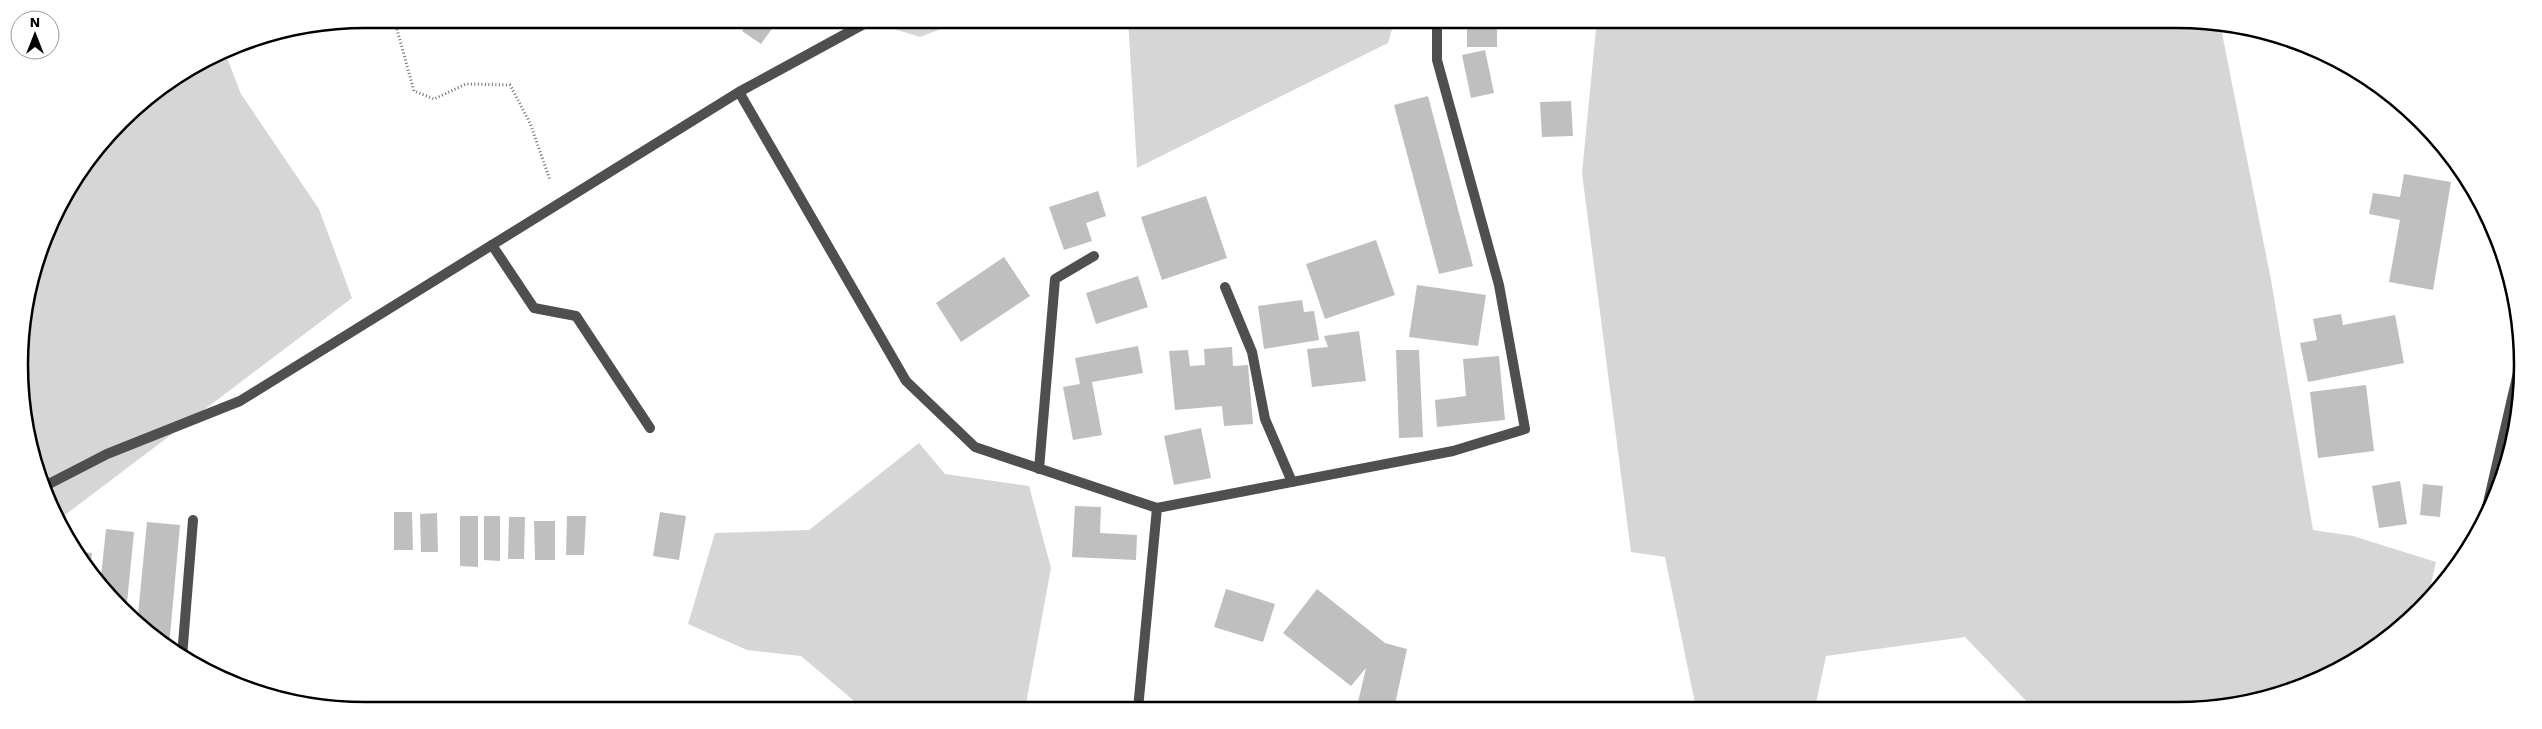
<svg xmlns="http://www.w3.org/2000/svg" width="2542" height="729" font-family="'Work Sans',sans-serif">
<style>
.green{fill:#d6d6d6}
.building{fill:#bfbfbf}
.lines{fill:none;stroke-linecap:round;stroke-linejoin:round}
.path{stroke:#717171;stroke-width:3;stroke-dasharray:1 2.5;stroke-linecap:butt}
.service{stroke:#4f4f4f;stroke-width:10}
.minor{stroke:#4f4f4f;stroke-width:10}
.tertiary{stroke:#4f4f4f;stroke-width:10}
.rim{fill:none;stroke:#000;stroke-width:2.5}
</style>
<rect width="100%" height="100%" fill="#fff"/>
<path class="green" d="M862 19H967L920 37Z
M1128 19H1395L1388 43 1137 168Z
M1597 19H2177L2220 23 2271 280 2313 530 2353 536 2436 562 2428 597 2406 624 2310 684 2222 707 2033 708 1965 637 1826 656 1815 708H1696L1665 557 1631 552 1582 173Z
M224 50 241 94 319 209 352 298 57 521 31 454 20 342 31 275 54 212 90 154 136 105Z
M919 443 945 474 1029 486 1051 568 1025 709H963L924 701 860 706 801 656 747 650 688 624 715 533 809 530Z"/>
<path class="building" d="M751 19H779L761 44 742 31Z
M1467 19H1580V28L1497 27V47H1467Z
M1485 50 1494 93 1471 98 1462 55Z
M1428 96 1473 266 1439 274 1394 105Z
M1571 101 1573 136 1542 137 1540 102Z
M2404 174 2451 182 2433 290 2389 282 2400 220 2369 214 2373 193 2400 197Z
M1098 191 1106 216 1086 223 1092 241 1064 250 1049 207Z
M1206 196 1227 258 1162 280 1141 217Z
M1376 240 1395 295 1325 319 1306 264Z
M1004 257 1030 296 961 342 936 303Z
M1138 276 1148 307 1096 324 1086 293Z
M1417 285 1486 295 1478 346 1409 337Z
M1302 300 1304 312 1314 311 1319 340 1264 349 1258 306Z
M2341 314 2343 325 2395 315 2404 363 2308 382 2300 343 2317 340 2313 319Z
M1359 331 1366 381 1312 387 1307 349 1328 347 1324 336Z
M1138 346 1143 373 1092 382 1102 435 1073 440 1063 387 1080 384 1075 358Z
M1232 347 1233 366 1248 365 1253 424 1224 426 1222 406 1175 410 1169 351 1188 350 1190 366 1205 365 1204 349Z
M1396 350H1419L1423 437 1399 438Z
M1499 356 1505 420 1437 427 1435 400 1466 396 1463 359Z
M2366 385 2374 451 2318 458 2310 392Z
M1201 428 1211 478 1174 485 1164 436Z
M2400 481 2407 524 2379 528 2372 486Z
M2423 484 2443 486 2440 517 2420 515Z
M1075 506 1101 507 1100 533 1137 535 1136 560 1072 557Z
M394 512H412L413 550H394Z
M660 512 686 516 679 560 653 556Z
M437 513 438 552H421L420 514Z
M460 516H478V567L460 566Z
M484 516H500V561L484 560Z
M567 516H586L584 555H566Z
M509 517H525L524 559H508Z
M534 521H555V560H535Z
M147 522 180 525 169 647 137 625Z
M106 529 134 532 126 613 100 586Z
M75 551 92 553 90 575Z
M1226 589 1275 604 1263 642 1214 627Z
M1317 589 1385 643 1407 649 1394 709 1358 702 1366 668 1351 686 1283 633Z"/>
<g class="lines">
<path class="path" d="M394 19 414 91 434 99 466 84 510 85 530 123 550 180"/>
<path class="service" d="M492 245 534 308 576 316 650 428
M1225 287 1252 352 1265 419 1292 482
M1039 469 1055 279 1094 256
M182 657 193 520"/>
<path class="minor" d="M739 92 873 19
M43 487 107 454 240 401 739 92 906 381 975 447 1157 508
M1138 709 1157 508 1453 451 1525 429 1499 285 1437 60V19"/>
<path class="tertiary" d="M2485 516 2522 355"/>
</g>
<path d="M0 0H2542V729H0ZM365 28H2177A337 337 0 0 1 2514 365V365A337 337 0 0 1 2177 702H365A337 337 0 0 1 28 365V365A337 337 0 0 1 365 28Z" fill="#fff" fill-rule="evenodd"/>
<path class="rim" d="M365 28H2177A337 337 0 0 1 2514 365V365A337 337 0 0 1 2177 702H365A337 337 0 0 1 28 365V365A337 337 0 0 1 365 28Z"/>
<g transform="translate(35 35)"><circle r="24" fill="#ffffff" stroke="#999999"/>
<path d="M0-4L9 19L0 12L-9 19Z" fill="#000000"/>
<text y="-8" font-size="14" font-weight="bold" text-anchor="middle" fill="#000000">N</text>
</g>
</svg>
